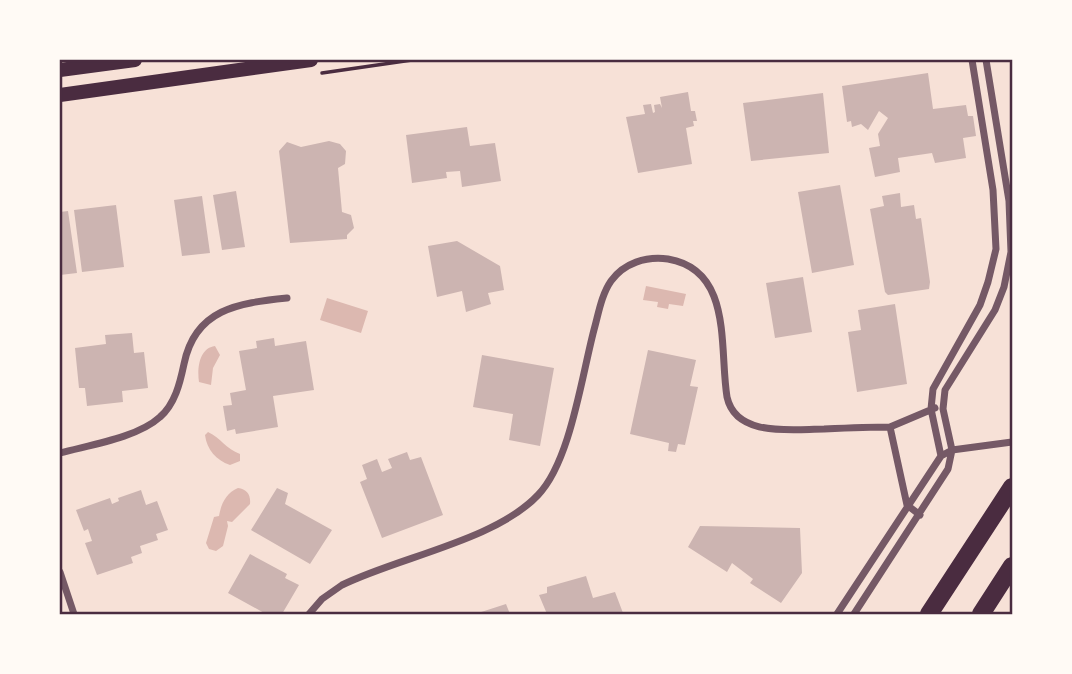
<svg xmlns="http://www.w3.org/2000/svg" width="1072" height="674" font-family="'Open Sans',sans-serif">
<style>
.water{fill:#dcb8b0}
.building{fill:#ccb4b1}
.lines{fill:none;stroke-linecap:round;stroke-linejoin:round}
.path{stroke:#4a2c40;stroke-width:3.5}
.minor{stroke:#755966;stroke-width:7}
.secondary{stroke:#4a2c40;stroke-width:14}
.primary{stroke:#4a2c40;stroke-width:18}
.neatline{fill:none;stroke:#4a2c40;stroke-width:2.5}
</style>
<rect width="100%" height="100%" fill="#f7e1d7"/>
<path class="water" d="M646 286 686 294 683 306 669 304 668 309 657 307 658 302 643 300Z
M327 298 368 311 361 333 320 320Z
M215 346 220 355 213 368 211 385 199 382C197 369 199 348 215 346Z
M208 432C221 438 226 449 240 454V461L230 465C216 460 207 450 205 435Z
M238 488C247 489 251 495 250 504L232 522 227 521 228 526 223 546 216 551 209 549 206 543 214 517 219 516C221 504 226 493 238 488Z"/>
<path class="building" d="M928 73 933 109 966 105 968 116H973L976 136 963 138 966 158 935 163 932 153 898 158 900 172 875 177 869 148 880 146 878 134 888 118 879 111 868 130 861 124 852 127 851 121 847 122 842 86Z
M688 92 691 111H695L697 121H693L694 126 686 128 692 164 638 173 626 117 645 114 643 105 651 104 653 113 655 112 654 105 660 104 662 108 660 97Z
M823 93 829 153 751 161 743 103Z
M467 127 470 146 495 143 501 181 462 187 460 171 446 172 447 178 412 183 406 135Z
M329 141 340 144 346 151 345 164 338 168 342 212 351 215 354 228 347 235V239L290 243 279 151 287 142 301 147Z
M840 185 854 265 812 273 798 192Z
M236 191 245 247 222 250 213 195Z
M900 193 901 207 914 205 916 219 921 218 930 282 929 289 888 295 885 292 870 209 884 206 882 196Z
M202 196 210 253 182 256 174 200Z
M116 205 124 267 82 272 74 210Z
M68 211 77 273 60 275V212Z
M457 241 500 266 504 290 488 293 491 304 466 312 462 291 437 297 428 246Z
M803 277 812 332 775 338 766 283Z
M895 304 907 384 857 392 848 332 861 330 858 310Z
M132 333 134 353 144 352 148 388 122 391 123 402 87 406 85 388H79L75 348 106 344 105 335Z
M274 338 275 346 306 341 314 390 273 396 278 427 236 434 235 429 227 431 223 406 232 405 230 393 246 390 239 351 257 348 256 341Z
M648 350 696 360 690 386 698 387 685 445 678 444 676 452 668 451 669 443 630 434Z
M482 355 554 368 540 446 509 440 513 414 473 407Z
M407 452 410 460 421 457 443 515 382 538 360 482 367 479 362 465 377 459 382 472 392 468 388 459Z
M277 488 288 493 285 504 332 530 310 564 251 530Z
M141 490 146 505 157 501 168 530 156 534 158 540 140 546 142 553 131 557 133 563 97 575 85 543 92 541 88 529 84 531 76 510 110 498 112 504 119 501 118 498Z
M700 526 800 528 802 573 781 603 750 583 753 579 732 563 727 572 688 547Z
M250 554 287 574 285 578 299 585 282 614H266L228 593Z
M586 576 593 598 615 592 623 613 547 614 539 595 547 593V587Z
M506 604 510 614H475Z"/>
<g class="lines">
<path class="path" d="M322 73 412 60"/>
<path class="minor" d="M890 427 935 408
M60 453C89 445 137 438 160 417 175 404 180 383 184 364 195 309 238 303 287 298
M941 456 952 450 1012 442
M60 572 74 614
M309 614 322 599 342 585C399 557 496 540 538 495 571 461 582 373 595 326 599 311 602 294 611 281 624 263 646 256 668 259 733 270 719 347 727 397 736 438 793 429 824 429 846 428 868 427 890 427L907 505 920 515
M837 614 941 456 931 409 933 389 980 305 988 282 996 249 993 190 972 60
M854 614 948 469 952 450 943 409 945 390 995 310 1004 287 1011 252 1009 201 986 60"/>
<path class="secondary" d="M60 70 135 60
M60 95 311 60"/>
<path class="primary" d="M929 614 1012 487
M981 614 1012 566"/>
</g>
<rect width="1072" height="674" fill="none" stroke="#fffaf5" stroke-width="122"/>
<rect x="61" y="61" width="950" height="552" class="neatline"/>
</svg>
